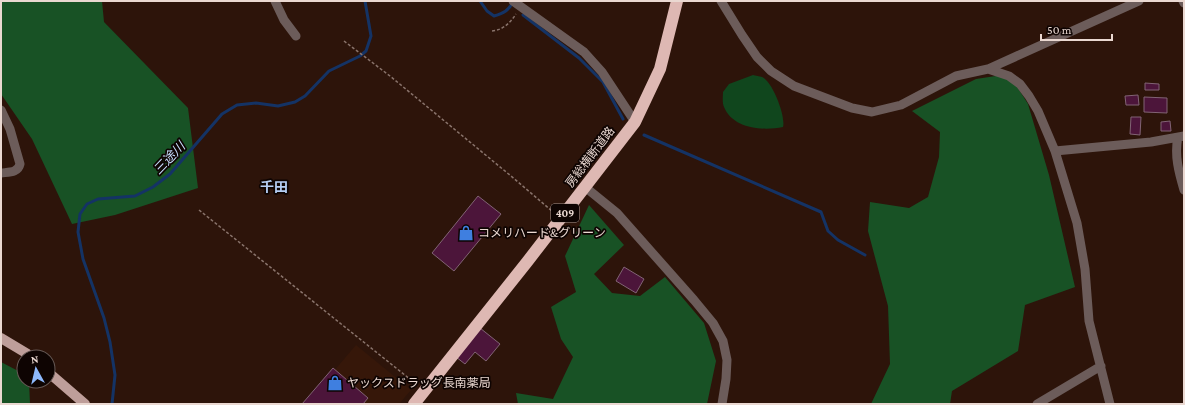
<svg xmlns="http://www.w3.org/2000/svg" width="1185" height="405" font-family="'Crimson Pro','Noto Sans JP',serif">
<style>
.built{fill:#361709}
.green{fill:#10461d}
.forest{fill:#185225}
.lines{fill:none;stroke-linecap:round;stroke-linejoin:round}
.stream{stroke:#143365;stroke-width:3}
.building{fill:#4c153a;stroke:#816374}
.path{stroke:#89736b;stroke-width:1.5;stroke-dasharray:3 2;stroke-linecap:butt}
.minor{stroke:#6c5c5a;stroke-width:9}
.major{stroke:#be9e9a;stroke-width:10}
.highway{stroke:#deb8b3;stroke-width:12}
.labels{text-anchor:middle;dominant-baseline:central;stroke-width:3.5;stroke-linejoin:round;paint-order:stroke}
.shield{fill:#0e0402;stroke:#a89893;stroke-width:1}
.shield-label{font-size:11px;font-weight:bold;fill:#ead8d1}
.street-label{font-size:12px;fill:#ead8d1;stroke:#0e0402}
.poi-label{font-size:12px;fill:#ead8d1;stroke:#0e0402;text-anchor:start}
.water-label{font-size:13px;font-style:italic;fill:#c7dcfc;stroke:#0e0402}
.quarter-label{font-size:14px;font-weight:bold;fill:#b5cef4;stroke:#0e0402}
</style>
<rect width="100%" height="100%" fill="#2d140a"/>
<path class="built" d="M356 345 411 390 399 404H306Z"/>
<path class="green" d="M753 75C755 76 760 76 762 77 773 82 786 117 783 127 763 131 733 129 724 107 722 103 723 96 723 92L729 84Z"/>
<path class="forest" d="M1 1H102L104 22 188 108 198 188 115 215 72 224 32 139 1 94Z
M1009 74 1028 104 1049 175 1075 287 1025 305 1018 351 952 391 950 404H871L890 364 888 306 868 231 870 202 909 208 928 197 939 157 940 132 912 111 976 79Z
M589 205 624 245 594 274 612 293 640 296 665 277 704 323 716 361 707 404H518L516 393 553 399 573 357 561 339 551 307 576 292 565 256Z
M1 362 24 374V381H29L30 404H1Z"/>
<g class="lines">
<path class="stream" d="M480 1 487 11 494 16C504 13 508 11 513 2
M523 15 579 58 603 82 623 119
M644 135 821 212 828 231 838 240 865 255
M112 404 115 375 110 342 104 318 83 259 78 232 80 214 87 204 98 199 135 196 153 187 170 174 222 114 237 105 256 103 278 106 295 102 305 96 329 71 360 56 366 51 371 36 365 1"/>
</g>
<path class="building" d="M1145 83 1159 84V90H1145Z
M1138 95 1139 105H1126L1125 96Z
M1144 97 1167 98V113L1144 112Z
M1131 117H1141L1140 135 1130 134Z
M1170 121 1171 131H1161V122Z
M478 196 501 214 454 271 432 253Z
M624 267 644 279 636 293 616 281Z
M480 328 500 344 486 361 475 352 465 364 456 357Z
M333 368 368 398 363 404H302Z"/>
<g class="lines">
<path class="path" d="M492 31C503 30 510 23 516 14
M344 41 390 76 511 176 552 211
M199 210 416 384"/>
<path class="minor" d="M275 1 284 20 296 36
M513 1 584 52 602 72 635 122
M721 1 742 35 757 57 771 71 794 86 852 108 872 112 901 105 956 76 988 69 1009 76 1020 84 1029 96 1038 111 1055 151 1077 223 1085 269 1089 321 1110 404
M1183 1 1184 3
M988 69 1139 1
M1 110 10 129 20 164C18 173 9 172 1 173
M1178 137C1174 155 1179 173 1184 190
M1055 151 1151 142 1184 136
M585 187 617 213 694 300 713 323 723 341 727 360 726 379 722 404
M1037 404 1101 366"/>
<path class="major" d="M1 338 26 353 31 357
M48 372 85 404"/>
<path class="highway" d="M414 404 527 262 635 122 660 69 677 1"/>
</g>
<defs>
<g id="shop-bare" transform="scale(1.2)"><path d="M-5-2.5h2.3a2.7 3.5 0 0 1 5.4 0H5L5.5 6h-11ZM-1.5-2.5h3a1.5 2.3 0 0 0-3 0Z" fill="#3f7fe0" stroke="#0e0402" stroke-width="2.5" paint-order="stroke"/></g>
</defs>
<g fill-rule="evenodd">
<use href="#shop-bare" x="466" y="233"/>
<use href="#shop-bare" x="335" y="383"/>
</g>
<g class="labels">
<rect class="shield" x="551" y="204" width="28" height="18" rx="3"/>
<g class="shield-label">
<text x="565" y="213">409</text>
</g>
<g class="street-label">
<text transform="translate(590 157) rotate(-53)">房総横断道路</text>
</g>
<g class="poi-label">
<text x="478" y="233">コメリハード&amp;グリーン</text>
<text x="347" y="383">ヤックスドラッグ長南薬局</text>
</g>
<g class="water-label">
<text transform="translate(169 158) rotate(-46)">三途川</text>
</g>
<g class="quarter-label">
<text x="274" y="187">千田</text>
</g>
</g>
<rect width="1185" height="405" fill="none" stroke="#ead8d1" stroke-width="4"/>
<g transform="translate(36 369) rotate(352)"><circle r="19" fill="#0e0402" stroke="#665955"/>
<path d="M0-3L7 15L0 10L-7 15Z" fill="#8db9fc"/>
<text y="-6" font-size="11" font-weight="bold" text-anchor="middle" fill="#ead8d1">N</text>
</g>
<path d="M1041 34v6h71v-6" fill="none" stroke="#ead8d1" stroke-width="2"/>
<text x="1047" y="34" font-size="12" fill="#ead8d1" stroke="#0e0402" stroke-width="3" paint-order="stroke">50 m</text>
</svg>
